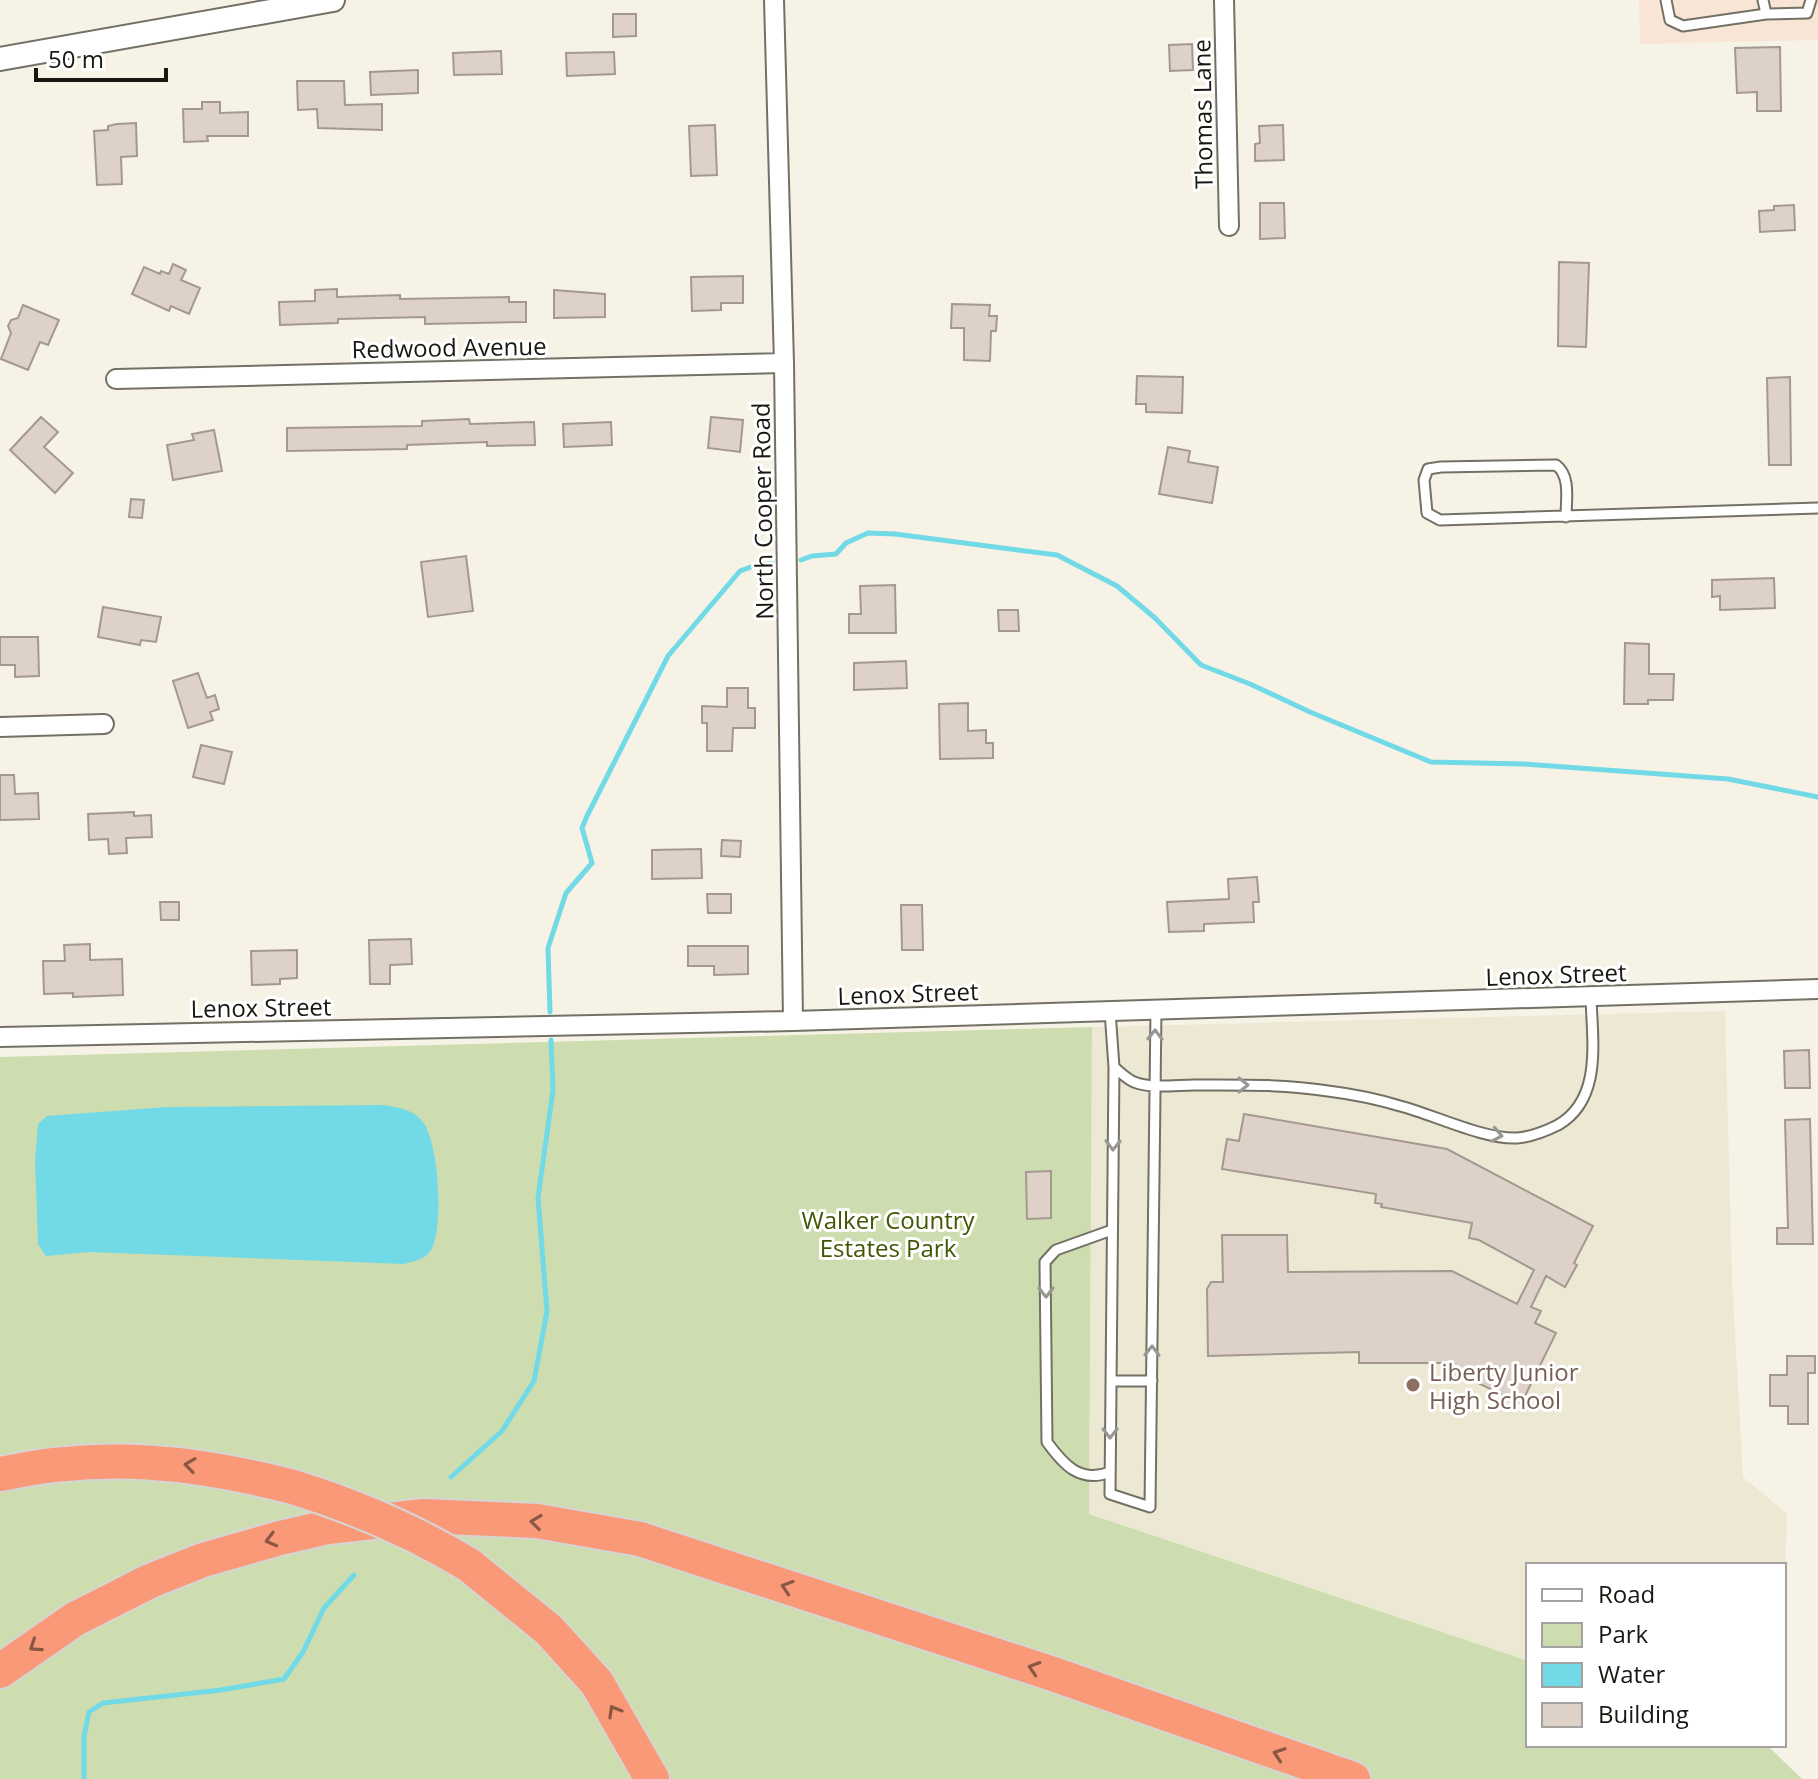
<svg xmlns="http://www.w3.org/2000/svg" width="1818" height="1779" font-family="'Open Sans',sans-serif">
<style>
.commercial{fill:#f9e5d5}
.built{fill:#ede8d3}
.green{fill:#cdddb0}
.water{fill:#72d9e6}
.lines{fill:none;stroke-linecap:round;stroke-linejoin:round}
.stream{stroke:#72d9e6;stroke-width:5}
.building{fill:#ddd1c8;stroke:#a49991;stroke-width:2}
.service-casing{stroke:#737065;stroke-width:13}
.minor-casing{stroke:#737065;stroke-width:22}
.tertiary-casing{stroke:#737065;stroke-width:26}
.motorway-casing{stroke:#d5d5d4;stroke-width:38}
.service{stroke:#fff;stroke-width:9}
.minor{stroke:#fff;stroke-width:18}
.tertiary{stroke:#fff;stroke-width:22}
.motorway{stroke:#fa9977;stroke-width:34}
.motorway-bridge-casing{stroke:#d5d5d4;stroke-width:38;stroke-linecap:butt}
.motorway-bridge{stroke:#fa9977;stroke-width:34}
.oneway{stroke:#979794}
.oneway2{stroke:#895844}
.education-dot{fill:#8d6e63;stroke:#fff;stroke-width:3}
.labels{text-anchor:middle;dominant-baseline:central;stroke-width:6;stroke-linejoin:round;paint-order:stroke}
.street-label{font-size:24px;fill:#181712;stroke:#fff}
.park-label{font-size:24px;fill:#435603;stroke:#fff}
.education-label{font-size:24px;fill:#785e54;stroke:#fff;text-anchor:start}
</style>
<rect width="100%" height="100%" fill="#f6f3e6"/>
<path class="commercial" d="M1639 0H1818V40L1640 44Z"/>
<path class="built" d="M1725 1011 1732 1279 1743 1477 1787 1514 1784 1607V1565H1528V1661L1089 1514 1092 1027Z"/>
<path class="green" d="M1092 1027 1089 1514 1528 1661V1745H1767L1802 1779H0V1057Z"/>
<path class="water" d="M384 1105C399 1108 413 1109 423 1122 439 1143 444 1228 431 1250 425 1260 413 1261 404 1264L89 1252 46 1256 38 1244 35 1159 38 1124 47 1116 167 1107Z"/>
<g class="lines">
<path class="stream" d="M801 560 812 556 836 554 846 543 868 533 895 534 1057 555 1117 586 1155 618 1201 665 1250 684 1310 712 1431 762 1524 764 1728 779 1818 797
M550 1012 548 948 566 893 592 863 582 828 587 816 668 656 740 571 756 565 772 563
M451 1477 502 1431 534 1381 547 1311 538 1198 553 1090 551 1040
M84 1779V1736L89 1712 103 1703 221 1690 284 1679 303 1652 324 1608 354 1575"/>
</g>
<path class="building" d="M613 14H636V36L613 37Z
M1192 44 1193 70 1170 71 1169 45Z
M1780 47 1781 111H1757V92L1737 93 1735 48Z
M501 51 502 74 454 75 453 53Z
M614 52 615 74 567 76 566 53Z
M418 70V93L371 95 370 72Z
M297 81H344L345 105 382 104V130L318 128 317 109 298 110Z
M202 102H220V113L248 112V136H207L208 141 184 142 183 109H202Z
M136 123 137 156 121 157 122 184 97 185 94 131 108 130V126L117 124Z
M715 125 717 175 691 176 689 126Z
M1283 125 1284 160 1255 161V144L1260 143 1259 126Z
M1260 203H1284L1285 238 1260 239Z
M1794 205 1795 230 1760 232 1759 211 1774 210V206Z
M1559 262 1589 263 1586 347 1558 346Z
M173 264 186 270 181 280 200 288 189 314 171 306 169 311 132 294 144 267 160 274 161 271 169 274Z
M743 276V303H721V310L692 311 691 277Z
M337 289V297L400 295V299L509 297V302H526V322L425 324V317L338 319V323L280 325 279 302 315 301V290Z
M554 290 605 294V317L554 318Z
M952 304 990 305 989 316H997L996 331H991L990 361 964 360V328H951Z
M23 305 59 320 48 345 40 342 28 370 1 359 11 333 8 326 11 320 18 318Z
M1137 376 1183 377 1182 413 1146 412V404H1136Z
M1790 377 1791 465H1769L1767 378Z
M41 417 58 432 44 447 73 473 55 493 10 450Z
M711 417 743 420 740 452 708 448Z
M469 419 470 424 534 422 535 445 487 446V442L407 445V449L287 451V428L422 426V421Z
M611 422 612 445 564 447 563 424Z
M214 430 222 471 173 480 167 445 194 440 192 434Z
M1168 447 1190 451 1188 462 1218 467 1212 503 1159 494Z
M131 499 144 500 142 518 129 517Z
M466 556 473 611 428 617 421 562Z
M1774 578 1775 608 1720 610V596L1712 597V580Z
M895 585 896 633H849V614H861L860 586Z
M103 607 161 617 156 642 141 640 140 645 98 637Z
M998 610H1018L1019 631H999Z
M0 637H38L39 676 15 677V665H0Z
M1625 643 1649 644V674H1674L1673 700H1648V704H1624Z
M906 661 907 688 854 690V663Z
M198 673 207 698 215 695 219 709 210 712 213 720 188 728 173 681Z
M727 688H748V708H755V728H733L732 751H707V723H702V706L727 707Z
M968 703V731L986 730V743H993V758L940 759 939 704Z
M201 745 232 752 224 784 193 777Z
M0 775H14L15 794 38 793 39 819 0 820Z
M134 812V816L151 815 152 837 126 838 127 853 109 854 108 839 89 840 88 814Z
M722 840 741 841 740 857 721 856Z
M701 849 702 878 652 879V850Z
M1257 877 1259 902H1253L1254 922 1204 924V931L1169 932 1167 902 1229 899 1228 879Z
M707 894H731V913H708Z
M160 902H179V920H161Z
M901 905H922L923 950H902Z
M411 939 412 964 390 965V984H370L369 940Z
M90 944V960L122 959 123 995 73 997V993L44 994 43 961H65L64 945Z
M688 946H748V974L714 975V966H688Z
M297 950V978L280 979V984L252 985 251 951Z
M1809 1050 1810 1088H1785L1784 1051Z
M1244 1114 1447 1149 1593 1226 1574 1263 1577 1265 1565 1287 1546 1276 1531 1307 1541 1311 1535 1323 1556 1333 1521 1404 1468 1378H1448V1363H1359V1352L1208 1356 1207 1289 1211 1282H1223L1222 1235H1287L1288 1272 1452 1271 1517 1304 1534 1270 1479 1240 1469 1238 1472 1223 1381 1207 1382 1204 1375 1203 1376 1194 1222 1169 1227 1139 1239 1141Z
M1810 1119 1813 1244H1777V1228H1788L1785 1120Z
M1051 1171V1218L1027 1219 1026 1172Z
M1787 1356H1815V1373H1808V1424H1788V1406H1770V1375H1787Z"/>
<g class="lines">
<g class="service-casing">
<path id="service" d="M1666 0 1670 20 1683 26 1766 14
M1763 0 1766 14 1807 13 1811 0
M1566 517C1566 500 1571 476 1556 465L1441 467 1428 469 1424 480 1427 513 1440 520 1818 508
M1110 1011 1114 1067C1120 1072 1127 1079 1134 1082 1151 1089 1176 1085 1194 1085 1239 1085 1284 1084 1328 1091 1352 1094 1377 1099 1400 1106 1432 1114 1485 1140 1517 1138 1530 1137 1546 1131 1558 1125 1603 1099 1592 1040 1591 997
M1114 1067 1110 1494 1150 1507 1156 1010
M1111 1381H1152
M1110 1472C1080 1484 1063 1464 1047 1442L1045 1262 1056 1250 1112 1230"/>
</g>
<g class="minor-casing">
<path id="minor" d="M774 0 784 363 793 1021
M1224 0 1229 226
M116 379 784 363
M0 727 104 724
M0 1037 793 1021 1818 989"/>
</g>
<g class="tertiary-casing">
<path id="tertiary" d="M0 59 333 0"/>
</g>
<g class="motorway-casing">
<path id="motorway" d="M0 1474C104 1452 192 1461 293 1487
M469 1565 549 1630 597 1683 652 1779
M0 1671 75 1619 150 1581 203 1560 280 1538 328 1527 424 1516 537 1521 640 1539 1056 1675 1353 1779"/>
</g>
<use href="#service" class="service"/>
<use href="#minor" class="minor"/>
<use href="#tertiary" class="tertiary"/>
<use href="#motorway" class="motorway"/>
<g class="motorway-bridge-casing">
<path id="motorway-bridge" d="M293 1487C354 1506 415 1532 469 1565"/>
</g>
<use href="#motorway-bridge" class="motorway-bridge"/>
</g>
<defs><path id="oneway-chevron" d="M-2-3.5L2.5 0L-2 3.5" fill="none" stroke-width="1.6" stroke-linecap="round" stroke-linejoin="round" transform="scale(2)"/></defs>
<g class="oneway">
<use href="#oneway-chevron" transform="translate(1155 1035) rotate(-89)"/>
<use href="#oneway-chevron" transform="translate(1243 1085)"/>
<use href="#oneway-chevron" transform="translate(1497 1135) rotate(11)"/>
<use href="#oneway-chevron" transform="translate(1113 1145) rotate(91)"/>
<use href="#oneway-chevron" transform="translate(1046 1292) rotate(90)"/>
<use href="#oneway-chevron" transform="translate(1152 1351) rotate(-89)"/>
<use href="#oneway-chevron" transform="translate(1110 1433) rotate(90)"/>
</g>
<g class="oneway2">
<use href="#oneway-chevron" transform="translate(190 1465) rotate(-172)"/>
<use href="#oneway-chevron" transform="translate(536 1522) rotate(-173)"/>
<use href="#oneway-chevron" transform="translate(271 1540) rotate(165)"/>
<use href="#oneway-chevron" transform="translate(787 1587) rotate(-162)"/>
<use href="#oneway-chevron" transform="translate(35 1646) rotate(146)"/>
<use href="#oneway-chevron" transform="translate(1034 1668) rotate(-162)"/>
<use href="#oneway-chevron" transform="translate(614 1711) rotate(-120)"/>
<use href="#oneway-chevron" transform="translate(1279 1754) rotate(-161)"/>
</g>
<circle class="education-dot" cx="1413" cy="1385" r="8"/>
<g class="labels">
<g class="street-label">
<text transform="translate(1202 114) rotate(-91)">Thomas Lane</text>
<text transform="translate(449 347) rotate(-1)">Redwood Avenue</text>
<text transform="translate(762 511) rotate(-91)">North Cooper Road</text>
<text transform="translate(1556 974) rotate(-2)">Lenox Street</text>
<text transform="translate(908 993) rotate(-2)">Lenox Street</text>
<text transform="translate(261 1007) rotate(-1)">Lenox Street</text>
</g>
<g class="park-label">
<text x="888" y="1219">Walker Country<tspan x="888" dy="28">Estates Park</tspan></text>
</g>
<g class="education-label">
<text x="1429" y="1371">Liberty Junior<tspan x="1429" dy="28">High School</tspan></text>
</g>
</g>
<rect x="1526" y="1563" width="260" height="184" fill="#ffffff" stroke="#a3a2a0" stroke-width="2"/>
<rect x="1542" y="1589" width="40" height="12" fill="#ffffff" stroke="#a3a2a0" stroke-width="2"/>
<text x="1598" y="1603" font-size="24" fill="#181712">Road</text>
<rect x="1542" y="1623" width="40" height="24" fill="#cdddb0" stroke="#a3a2a0" stroke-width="2"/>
<text x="1598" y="1643" font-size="24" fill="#181712">Park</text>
<rect x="1542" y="1663" width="40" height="24" fill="#72d9e6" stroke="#a3a2a0" stroke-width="2"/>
<text x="1598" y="1683" font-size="24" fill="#181712">Water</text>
<rect x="1542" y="1703" width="40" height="24" fill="#ddd1c8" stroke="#a3a2a0" stroke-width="2"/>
<text x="1598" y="1723" font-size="24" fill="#181712">Building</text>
<path d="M36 68v12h130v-12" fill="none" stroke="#181712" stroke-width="4"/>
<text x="48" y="68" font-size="24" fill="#181712" stroke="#ffffff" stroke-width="6" paint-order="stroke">50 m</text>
</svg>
